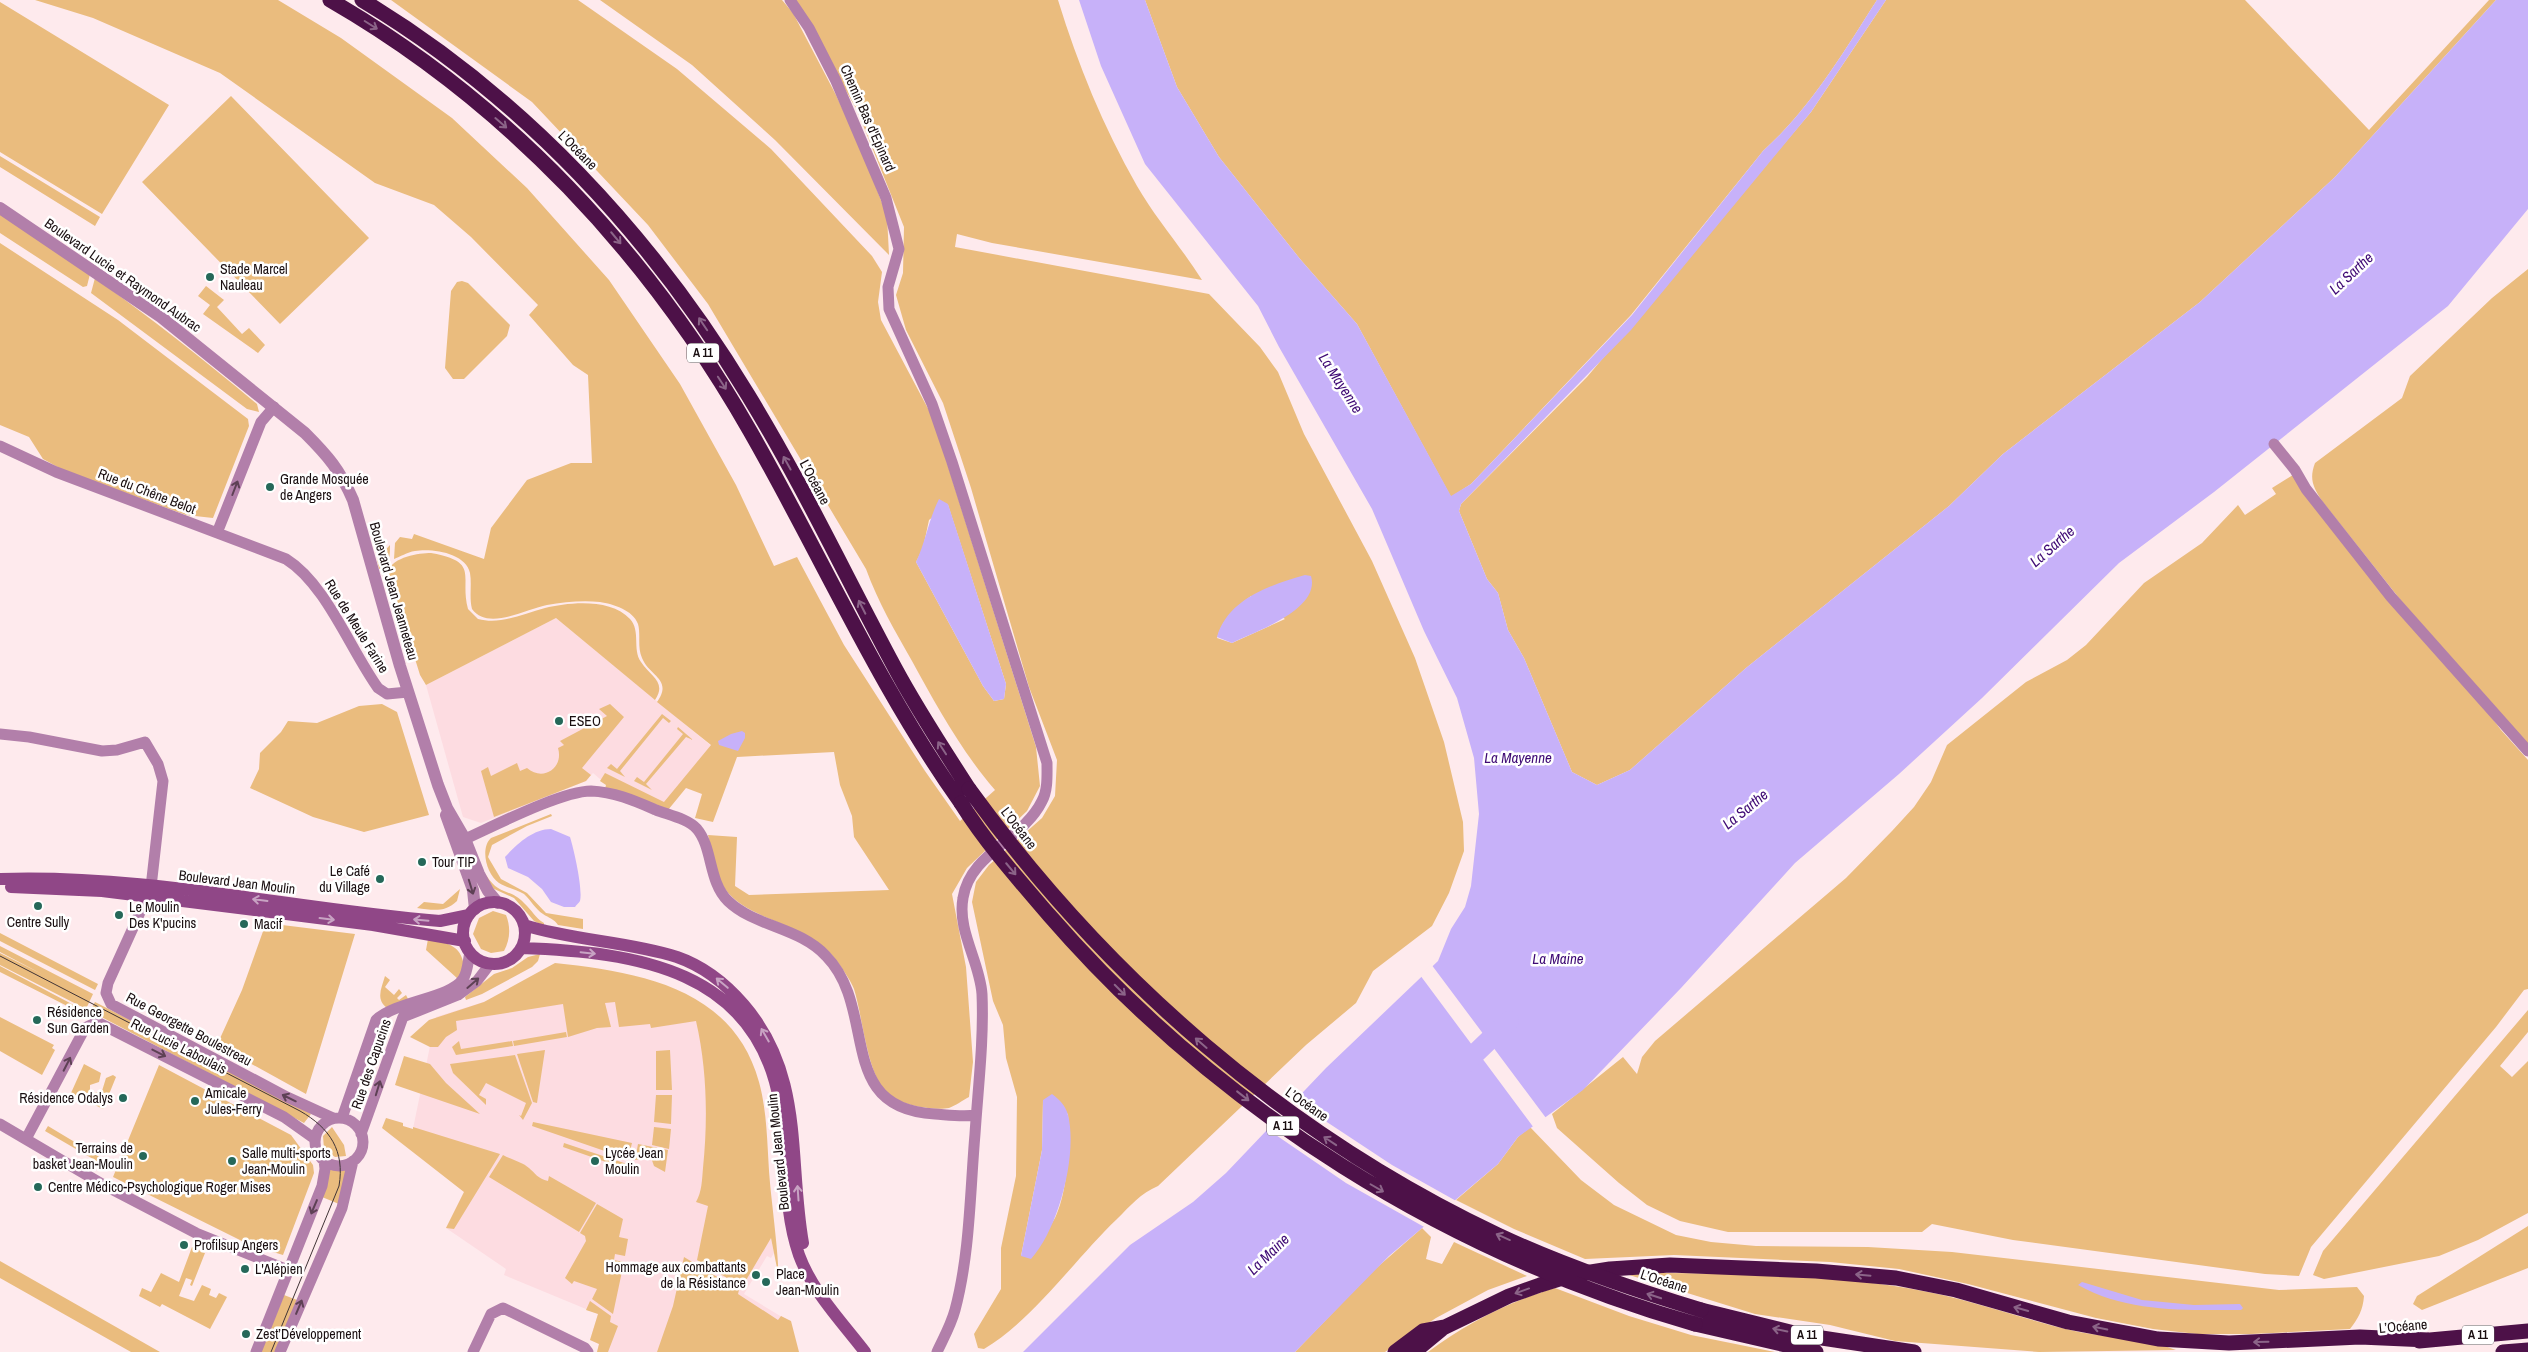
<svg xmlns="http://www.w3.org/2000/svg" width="2528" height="1352" font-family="'Archivo Narrow',sans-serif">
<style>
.built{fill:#fddce1}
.green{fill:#eabc7e;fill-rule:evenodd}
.water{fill:#c7b1f9}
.pier{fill:#feeaed}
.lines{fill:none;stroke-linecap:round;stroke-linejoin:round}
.river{stroke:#c7b1f9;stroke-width:20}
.minor{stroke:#b27faa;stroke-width:11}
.tertiary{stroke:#b27faa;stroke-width:12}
.secondary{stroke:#904787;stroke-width:12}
.motorway{stroke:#4d1148;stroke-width:15}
.tram{stroke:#413436;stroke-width:1}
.motorway-bridge{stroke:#4d1148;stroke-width:15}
.oneway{stroke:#8b6488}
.oneway2{stroke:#5e4155}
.oneway3{stroke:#c8a3c3}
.poi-dot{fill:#256859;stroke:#fff;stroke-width:2}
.labels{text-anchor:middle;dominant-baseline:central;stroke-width:5;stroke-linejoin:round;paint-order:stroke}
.shield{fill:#fff;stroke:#5e5658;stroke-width:1}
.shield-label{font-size:12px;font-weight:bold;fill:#190e10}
.street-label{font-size:14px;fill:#190e10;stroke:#fff}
.poi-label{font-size:14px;fill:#190e10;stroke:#fff;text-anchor:start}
.water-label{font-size:15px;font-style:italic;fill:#3e0974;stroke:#fff}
</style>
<rect width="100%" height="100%" fill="#feeaed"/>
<path class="built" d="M556 618 715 749 669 808 600 779 593 773 586 781 481 823 463 817 426 685Z
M584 970 701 1011 768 1223 774 1253 771 1258 767 1256 744 1294 782 1317 793 1352H597L599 1344 590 1340 598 1314 504 1275 506 1269 446 1228 464 1192 409 1148 436 1017Z"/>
<path class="green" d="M35 0H278L341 38 452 118 527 188 609 280 680 384 736 485 774 566 797 557 844 645 925 771 960 821 995 790C962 752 936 705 912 661 895 631 878 602 866 569L708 304 648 225 532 102 391 0H578L677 69 771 149 872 256 882 272 878 302 881 320 933 418 1036 747 1040 786 1027 811 967 868 952 894 966 967 973 1062 969 1097C963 1100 955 1106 949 1108 934 1111 902 1105 890 1096 867 1079 863 1017 854 989 850 979 839 963 831 954 804 924 746 919 725 889 715 874 712 852 708 835L737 837 735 886 749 895 889 890 854 837 852 816 840 785 834 752 737 757 713 822 695 818 702 794 686 788 668 810 605 789 606 785 600 781 605 773 664 802 711 745 657 702C673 679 650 677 642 658 637 647 641 635 638 624 633 610 613 604 600 602 583 600 564 602 547 605 526 609 488 631 472 609 469 597 472 585 470 573 466 553 432 548 415 551 407 552 400 557 394 559L395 543 400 537 412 539 414 534 484 559 491 528 527 480 571 463H592L588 375 573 365 529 315 538 305 471 237 434 205 375 183 220 73 93 18ZM948 505 1006 684 1004 699 994 701 983 686 916 562 923 548 929 520Z
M600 0H782L793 13 836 95 864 156 887 216 889 255 775 140 692 65Z
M794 0H1058C1078 65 1103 126 1137 186 1156 219 1182 248 1202 280L992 243 957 234 955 247 1209 294 1260 347 1278 372 1304 434 1372 561 1415 658 1444 742 1463 822 1464 851 1449 893 1432 926 1373 971 1356 1003 1306 1045 1158 1186C1141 1193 1130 1206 1117 1219 1076 1258 1032 1321 984 1349L978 1348 974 1334 1001 1289V1248L1016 1176 1017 1097 1006 1058 1003 1025 993 1001 972 902 976 882 989 865 1042 818 1055 796 1057 760 1029 687 971 488 943 403 906 330 896 295 903 273 904 227 857 110ZM1251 596 1285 619 1232 643 1217 638C1222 619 1236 607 1251 596ZM1043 1100 1068 1114C1070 1144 1068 1191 1055 1218 1048 1231 1032 1245 1021 1256L1042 1150Z
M1145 0H1877C1843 53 1810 109 1763 151L1631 315 1471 484 1451 497 1357 324 1300 259 1219 157 1177 87Z
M1886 0H2245L2369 130 2489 0H2496L2335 177 2200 302 2003 454 1949 506 1746 668 1630 770 1597 785 1572 772 1524 658 1508 630 1498 593 1487 579 1459 511 1461 504 1587 377 1811 112Z
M0 2 169 105 102 214 0 152Z
M231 96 369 238 280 324 142 182Z
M0 156 100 217 95 226 0 167Z
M0 214 90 274 87 286 83 287 0 233Z
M0 243 118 320 248 419 249 426 213 518 186 515 65 471 43 459 29 437 0 425Z
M2528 269V744L2403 603 2322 501C2313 487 2309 479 2315 463L2402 398 2410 376 2492 298Z
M95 278C151 318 204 360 257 404L259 412 247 409 91 293Z
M462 281 468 283 510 325 507 336 464 379H453L445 368 451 291 457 282Z
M206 286 224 300 217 307 242 334 249 328 265 345 258 353 203 314 210 305 198 296Z
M2293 475 2472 691 2501 730 2528 760V989L2524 990 2496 1027 2311 1247 2299 1276 2265 1274 2013 1240 1932 1224 1922 1232H1728L1680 1221 1647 1205 1619 1183 1557 1128 1552 1114 1623 1057 1637 1074 1642 1057 1655 1041 1846 878 1892 831 1914 807 1931 782 1947 745 2026 682 2067 660 2086 645 2144 583 2202 543 2238 505 2245 515 2276 494 2272 488Z
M390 545C390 555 390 566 379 569L377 559Z
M431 553C481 562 459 576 468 609L478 619C501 625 522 614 545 608 569 602 611 598 630 619 641 631 632 649 641 662 651 677 667 682 655 700L556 618 426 685 420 675 388 571C393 557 419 553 431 553Z
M382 704 397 712 429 815 364 832 313 817 250 788 259 769 260 753 281 732 288 721 317 723 359 706Z
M610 704 624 717 582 768 591 775 586 781 494 817 481 771 488 767 491 776 517 763 520 771 527 768C543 782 564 768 558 748L564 745 560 741 607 716 599 709Z
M662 714 671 721 669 723 663 718 620 771 625 777 607 768 611 764 617 769Z
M678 727 693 740 686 737 646 784 652 790 634 781 637 777 644 782 683 734 677 729Z
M551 814 552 816 527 826 492 845 488 857 501 879 527 893 546 913 583 919V929L558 925C554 919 549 918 543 914 535 909 531 900 524 894 516 889 507 888 499 883 486 874 480 848 491 838Z
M486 875C499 896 510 888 524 903 532 910 535 918 544 923V926L534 921 514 898 490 887Z
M460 889 457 901C445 913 432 910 417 908L424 902 443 904Z
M493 911 506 915C511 927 510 940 504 951L491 953 481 949 473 934 479 918Z
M266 923 355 934 306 1094 217 1045 242 990Z
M0 933 98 984 95 990 0 941Z
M428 939C446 943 461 944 464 966L458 979 426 950Z
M0 946 93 994 86 1009 0 965V953L42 974 0 952Z
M540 954 538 961 532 967 482 994 466 1000 465 997 494 974 512 968 528 957Z
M555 963C638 972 733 987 759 1082 768 1115 767 1149 770 1183 771 1195 780 1268 778 1273L771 1238 742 1287 697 1260 708 1206 696 1202C702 1192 702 1179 703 1168 708 1119 707 1069 696 1021L651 1028 650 1024 619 1027 615 1002 605 1003 611 1027 597 1028 568 1037 563 1004 456 1021 457 1030 446 1037 438 1047H430L410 1037 429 1020 484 1002Z
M0 966 85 1011 83 1014 0 972Z
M385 976 390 980 385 987 394 995 399 989 402 993 397 998 399 1000 406 995 408 999 387 1008C375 999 382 987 385 976Z
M95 1002 302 1108 311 1114 304 1123 90 1011Z
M2528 1010V1032L2500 1066 2512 1077 2528 1061V1213L2478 1240 2439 1256 2324 1279 2313 1275 2323 1251Z
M0 1017 54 1045 52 1048 55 1050 42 1075 0 1051Z
M566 1032 567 1037 514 1046 513 1041Z
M459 1041 461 1049 512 1041 513 1046 456 1055 452 1047Z
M545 1050 537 1103 533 1102 517 1054Z
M670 1050 672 1090H656V1051Z
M515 1055 532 1103 523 1120 519 1115 521 1116 526 1103 486 1083 479 1095 486 1099V1105L453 1073 450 1064Z
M404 1056 430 1064 446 1083 480 1114 395 1085Z
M84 1064 101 1073 99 1082 90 1085V1090L94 1093 102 1091 106 1078 113 1075 116 1077 103 1109 71 1093Z
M159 1065 291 1135 313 1165 314 1173 283 1255 250 1245 113 1177Z
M656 1095H672L671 1124 654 1122Z
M386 1118 403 1123V1126L413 1129V1127L500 1154 454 1229 446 1228 464 1192 382 1128Z
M533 1122 632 1143 628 1159 532 1126Z
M48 1126 108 1162 100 1163 45 1131Z
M332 1127 344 1145 346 1156 335 1157 324 1149 323 1136Z
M654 1127 671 1129 669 1149 652 1145Z
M1530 1127 1581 1180 1614 1205 1676 1235 1711 1242 1756 1246 1868 1247 1952 1252 2279 1290 2357 1287 2364 1296C2363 1310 2358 1319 2350 1329L2251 1334H2197L2153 1329 2096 1318 1968 1284 1899 1269 1830 1262 1674 1255 1585 1259 1514 1229 1456 1200 1498 1164 1518 1137Z
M564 1143 627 1164 626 1169 563 1147Z
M638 1144 668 1150 665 1172 654 1166 649 1152 645 1151 642 1159 635 1160Z
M503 1155C510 1159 523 1162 529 1168 535 1173 538 1179 548 1181L549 1176 596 1203 579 1232 489 1177Z
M330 1170H347L339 1204 322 1197Z
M597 1204 623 1219 619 1237 628 1239 625 1256 615 1254 614 1260 624 1262 613 1314 592 1299 597 1289 574 1281 572 1284 565 1278 586 1241 585 1236 580 1233Z
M2528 1226V1268L2422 1310 2413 1304 2417 1296Z
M1422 1228 1431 1237 1426 1259 1442 1264 1454 1242 1527 1276 1488 1290 1436 1318 1385 1352H1295L1373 1271Z
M192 1247 205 1253 192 1286 190 1285 192 1280 186 1278 179 1296 194 1301 202 1285 211 1289 209 1295 216 1298 219 1293 227 1297 210 1329 162 1304 160 1307 139 1296 142 1288 151 1292 161 1273 179 1282Z
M684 1257 739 1290 738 1294 778 1320 781 1316 791 1321 799 1352H657L673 1306Z
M0 1261 160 1352H131L0 1278Z
M1663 1273C1751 1274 1842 1275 1928 1292 1979 1302 2028 1321 2079 1332 2110 1338 2146 1338 2176 1350L2039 1352 1895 1341 1830 1325 1755 1314 1626 1274Z
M1555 1288 1629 1316 1691 1335 1775 1352H1428C1465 1324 1510 1301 1555 1288Z
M284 1295 297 1300 276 1352H261Z
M590 1301 611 1316 610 1322 618 1326 608 1352H597L599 1344 590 1340 598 1314 586 1310Z"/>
<path class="water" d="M1079 0H1145L1177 87 1219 157 1300 259 1357 324 1451 496 1471 484 1632 315 1763 151C1810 109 1843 53 1877 0H1886L1811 112 1631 330 1461 504 1459 511 1487 579 1498 593 1508 630 1524 658 1572 772 1597 785 1630 770 1746 668 1949 506 2003 454 2200 302 2335 177 2496 0H2528V209L2448 306 2214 492 2119 563 1982 698 1899 774 1795 863 1681 988 1583 1090 1518 1137 1498 1164 1389 1256 1295 1352H1023L1130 1245 1193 1202 1226 1173 1326 1068 1438 961 1451 929 1465 907 1471 886 1479 814 1474 758 1457 698 1424 631 1372 509 1279 347 1258 306 1145 164 1101 66Z
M939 499 948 504 1006 684 1004 699 994 701 983 686 916 562C926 541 928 521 939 499Z
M1305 575 1311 576C1321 610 1254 632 1232 643L1217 637C1228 599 1270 585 1305 575Z
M742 731 745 733V738L738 751 719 745 718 741 731 734Z
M551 829 570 837C574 850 583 889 580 901 579 903 576 905 575 907H564L551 902 542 889 528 877 508 868 505 857C517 844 533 829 551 829Z
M1052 1094C1059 1099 1066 1106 1068 1115 1078 1155 1058 1230 1031 1259L1021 1256 1042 1150 1043 1100Z
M2082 1282 2142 1300 2194 1305 2240 1304 2243 1308 2241 1310C2186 1310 2128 1313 2078 1285Z"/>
<path class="pier" d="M1431 964 1546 1118 1534 1128 1476 1050 1487 1041 1486 1039 1475 1049 1420 975Z
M1292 1099 1392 1165 1458 1202 1426 1228 1346 1183 1264 1127Z"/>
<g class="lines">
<path class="river" d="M1456 1072 1509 1021"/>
<path class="minor" d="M790 0 809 28 836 81 886 198 899 249 888 287 889 309 932 404 952 462 1047 763C1047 775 1048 790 1042 801 1023 840 970 853 963 898 957 931 980 962 982 994 984 1040 978 1088 975 1134 970 1192 970 1254 955 1310 951 1325 943 1339 937 1352
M2274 444 2295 470 2306 489 2391 597 2528 751
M0 446 56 472 286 559C326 584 350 649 378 688L387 694 408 692
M217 533 261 422 274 407
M0 734 29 737 102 751 117 750 145 742 158 764 163 781 151 887
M465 839C494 826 562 791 591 791 615 792 635 801 656 810 669 815 688 819 697 829 713 848 708 881 728 901 755 927 799 927 826 956 879 1010 834 1109 935 1114 949 1115 963 1117 976 1115
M147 897 108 983 106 993 111 1004 287 1097 333 1118
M342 1118 376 1020C396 1001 451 998 463 979 468 972 468 960 470 952
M315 1142a24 24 0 1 1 48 0a24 24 0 1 1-48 0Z
M0 1124 102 1184 196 1233 288 1270
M361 1134 403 1017 458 995 477 981 490 964
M26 1139 85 1028 97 1022 284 1117 315 1139
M256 1352 322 1186 325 1169 324 1160
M280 1352 342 1208 353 1161
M473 1352 491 1314 503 1308 585 1348 588 1352"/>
<path class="tertiary" d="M0 208 161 317 305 433C328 456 340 470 353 500L400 666 438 785 447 808 465 839 479 874 488 891 498 903
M446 815 473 890 475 909"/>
<path class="secondary" d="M0 879C147 874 293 909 440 921L469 915
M11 887 102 891 373 925 465 941
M463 933a31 31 0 1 1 62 0a31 31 0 1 1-62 0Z
M524 925C574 941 627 941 677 957 703 966 726 984 744 1005 805 1076 788 1158 803 1243
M521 948C636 952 758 969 780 1105 788 1155 782 1206 799 1255 812 1291 842 1322 865 1352"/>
<path class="motorway" d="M330 0C507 102 649 254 750 431 821 555 878 686 961 803
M362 0C522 96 652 236 748 395 802 483 846 577 895 668 917 709 943 749 969 789
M1701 1310 1802 1335 1914 1352
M1695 1324 1816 1352
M2419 1341 2528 1331
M1395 1352 1423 1331 1445 1327 1509 1296 1540 1285 1572 1275 1610 1269 1670 1265 1816 1271 1896 1278 1956 1290 2068 1322 2158 1339 2229 1343 2360 1337 2428 1340
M1414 1352 1442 1329
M2503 1352 2528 1350"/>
<path class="tram" d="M0 956 300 1111C330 1128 345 1151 339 1186L271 1352"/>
<path class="motorway-bridge" d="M969 789C1107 979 1285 1134 1498 1235 1564 1266 1632 1289 1701 1310
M961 803C986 843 1018 879 1049 915 1219 1111 1447 1253 1695 1324"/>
</g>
<defs><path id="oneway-shaft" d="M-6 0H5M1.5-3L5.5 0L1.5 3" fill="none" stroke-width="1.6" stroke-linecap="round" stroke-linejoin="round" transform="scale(1.25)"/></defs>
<g class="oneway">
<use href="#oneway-shaft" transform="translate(371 25) rotate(32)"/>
<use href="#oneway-shaft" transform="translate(501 123) rotate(41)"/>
<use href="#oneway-shaft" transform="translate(616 238) rotate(50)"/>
<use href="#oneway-shaft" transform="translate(703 324) rotate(-124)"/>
<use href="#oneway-shaft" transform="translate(722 383) rotate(57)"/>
<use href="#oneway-shaft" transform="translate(787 463) rotate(-119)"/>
<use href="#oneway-shaft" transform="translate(862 607) rotate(-117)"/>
<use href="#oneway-shaft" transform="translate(942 748) rotate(-123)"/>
<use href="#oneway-shaft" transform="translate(1011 869) rotate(50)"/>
<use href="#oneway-shaft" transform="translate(1120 990) rotate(45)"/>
<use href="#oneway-shaft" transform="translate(1201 1043) rotate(-139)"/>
<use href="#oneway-shaft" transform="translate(1243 1096) rotate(38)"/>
<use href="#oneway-shaft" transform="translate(1330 1141) rotate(-146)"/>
<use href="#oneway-shaft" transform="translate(1377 1188) rotate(30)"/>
<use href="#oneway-shaft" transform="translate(1503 1237) rotate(-156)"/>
<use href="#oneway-shaft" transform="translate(1863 1275) rotate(-175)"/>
<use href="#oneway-shaft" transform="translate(1522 1291) rotate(160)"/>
<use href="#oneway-shaft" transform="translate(1654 1296) rotate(-162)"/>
<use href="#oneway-shaft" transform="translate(2021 1309) rotate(-164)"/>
<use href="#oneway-shaft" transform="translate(2100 1328) rotate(-168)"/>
<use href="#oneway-shaft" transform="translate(1780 1330) rotate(-168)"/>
<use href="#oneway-shaft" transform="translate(2261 1342) rotate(179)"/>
</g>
<g class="oneway2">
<use href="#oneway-shaft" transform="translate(235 488) rotate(-69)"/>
<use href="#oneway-shaft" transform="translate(471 887) rotate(73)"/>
<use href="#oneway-shaft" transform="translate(473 983) rotate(-41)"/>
<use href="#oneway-shaft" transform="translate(159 1053) rotate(27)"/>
<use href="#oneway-shaft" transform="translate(67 1064) rotate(-63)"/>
<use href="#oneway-shaft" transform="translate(378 1088) rotate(-73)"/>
<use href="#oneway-shaft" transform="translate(289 1098) rotate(-154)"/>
<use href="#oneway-shaft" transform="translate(314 1207) rotate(113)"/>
<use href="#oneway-shaft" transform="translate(299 1307) rotate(-67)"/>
</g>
<g class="oneway3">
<use href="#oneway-shaft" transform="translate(260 900) rotate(-173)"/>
<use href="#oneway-shaft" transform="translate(327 919) rotate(7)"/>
<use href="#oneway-shaft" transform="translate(421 920) rotate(-175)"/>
<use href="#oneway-shaft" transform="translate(588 953) rotate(6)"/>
<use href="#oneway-shaft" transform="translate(722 983) rotate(-140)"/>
<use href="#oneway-shaft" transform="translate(765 1035) rotate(-120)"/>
<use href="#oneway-shaft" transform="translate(798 1193) rotate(-94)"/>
</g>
<g class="poi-dot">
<circle cx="210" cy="277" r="5"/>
<circle cx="270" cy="487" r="5"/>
<circle cx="559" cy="721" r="5"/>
<circle cx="422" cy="862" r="5"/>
<circle cx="380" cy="879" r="5"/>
<circle cx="38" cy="906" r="5"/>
<circle cx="119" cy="915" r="5"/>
<circle cx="244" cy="924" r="5"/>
<circle cx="37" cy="1020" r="5"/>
<circle cx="123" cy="1098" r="5"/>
<circle cx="195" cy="1101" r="5"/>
<circle cx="143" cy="1156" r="5"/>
<circle cx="232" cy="1161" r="5"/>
<circle cx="595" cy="1161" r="5"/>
<circle cx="38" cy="1187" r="5"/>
<circle cx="184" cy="1245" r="5"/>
<circle cx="245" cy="1269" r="5"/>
<circle cx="756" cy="1275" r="5"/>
<circle cx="766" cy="1282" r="5"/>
<circle cx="246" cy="1334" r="5"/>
</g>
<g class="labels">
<g class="shield">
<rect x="687" y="343.5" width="32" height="19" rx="4"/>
<rect x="1267" y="1116.5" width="32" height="19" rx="4"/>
<rect x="1791" y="1325.5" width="32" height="19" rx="4"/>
<rect x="2462" y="1325.5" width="32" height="19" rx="4"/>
</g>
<g class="shield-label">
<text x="703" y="353">A 11</text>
<text x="1283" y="1126">A 11</text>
<text x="1807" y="1335">A 11</text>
<text x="2478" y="1335">A 11</text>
</g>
<g class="street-label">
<text transform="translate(868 118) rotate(66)">Chemin Bas d'Epinard</text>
<text transform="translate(578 150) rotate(45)">L’Océane</text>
<text transform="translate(123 275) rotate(35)">Boulevard Lucie et Raymond Aubrac</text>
<text transform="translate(815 482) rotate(62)">L’Océane</text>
<text transform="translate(147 491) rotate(21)">Rue du Chêne Belot</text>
<text transform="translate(394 591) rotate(74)">Boulevard Jean Jeanneteau</text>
<text transform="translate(357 626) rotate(58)">Rue de Meule Farine</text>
<text transform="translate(1019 828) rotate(52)">L’Océane</text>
<text transform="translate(237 882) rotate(7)">Boulevard Jean Moulin</text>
<text transform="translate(189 1029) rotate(28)">Rue Georgette Boulestreau</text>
<text transform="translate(179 1046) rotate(27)">Rue Lucie Laboulais</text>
<text transform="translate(371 1064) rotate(-71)">Rue des Capucins</text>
<text transform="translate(1307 1104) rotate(35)">L’Océane</text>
<text transform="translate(778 1152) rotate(-96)">Boulevard Jean Moulin</text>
<text transform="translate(1664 1281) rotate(18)">L’Océane</text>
<text transform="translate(2403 1326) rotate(-5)">L’Océane</text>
</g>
<g class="poi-label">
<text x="220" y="269">Stade Marcel<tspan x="220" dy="16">Nauleau</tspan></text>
<text x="280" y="479">Grande Mosquée<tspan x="280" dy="16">de Angers</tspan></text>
<text x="569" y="721">ESEO</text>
<text x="432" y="862">Tour TIP</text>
<text x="370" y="871" text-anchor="end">Le Café<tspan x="370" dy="16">du Village</tspan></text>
<text x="129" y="907">Le Moulin<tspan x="129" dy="16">Des K'pucins</tspan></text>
<text x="38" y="922" text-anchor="middle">Centre Sully</text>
<text x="254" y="924">Macif</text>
<text x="47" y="1012">Résidence<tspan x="47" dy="16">Sun Garden</tspan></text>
<text x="205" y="1093">Amicale<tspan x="205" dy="16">Jules-Ferry</tspan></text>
<text x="113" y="1098" text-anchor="end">Résidence Odalys</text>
<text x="133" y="1148" text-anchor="end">Terrains de<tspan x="133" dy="16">basket Jean-Moulin</tspan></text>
<text x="242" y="1153">Salle multi-sports<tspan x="242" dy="16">Jean-Moulin</tspan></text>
<text x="605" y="1153">Lycée Jean<tspan x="605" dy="16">Moulin</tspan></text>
<text x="48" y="1187">Centre Médico-Psychologique Roger Mises</text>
<text x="194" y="1245">Profilsup Angers</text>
<text x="746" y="1267" text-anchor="end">Hommage aux combattants<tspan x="746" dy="16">de la Résistance</tspan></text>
<text x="255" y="1269">L'Alépien</text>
<text x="776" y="1274">Place<tspan x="776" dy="16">Jean-Moulin</tspan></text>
<text x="256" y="1334">Zest’Développement</text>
</g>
<g class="water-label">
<text transform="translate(2351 273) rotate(-43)">La Sarthe</text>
<text transform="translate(1341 383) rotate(57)">La Mayenne</text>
<text transform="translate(2052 546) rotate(-41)">La Sarthe</text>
<text x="1518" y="757">La Mayenne</text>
<text transform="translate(1745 809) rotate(-39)">La Sarthe</text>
<text x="1558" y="958">La Maine</text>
<text transform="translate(1268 1254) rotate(-44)">La Maine</text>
</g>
</g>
</svg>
